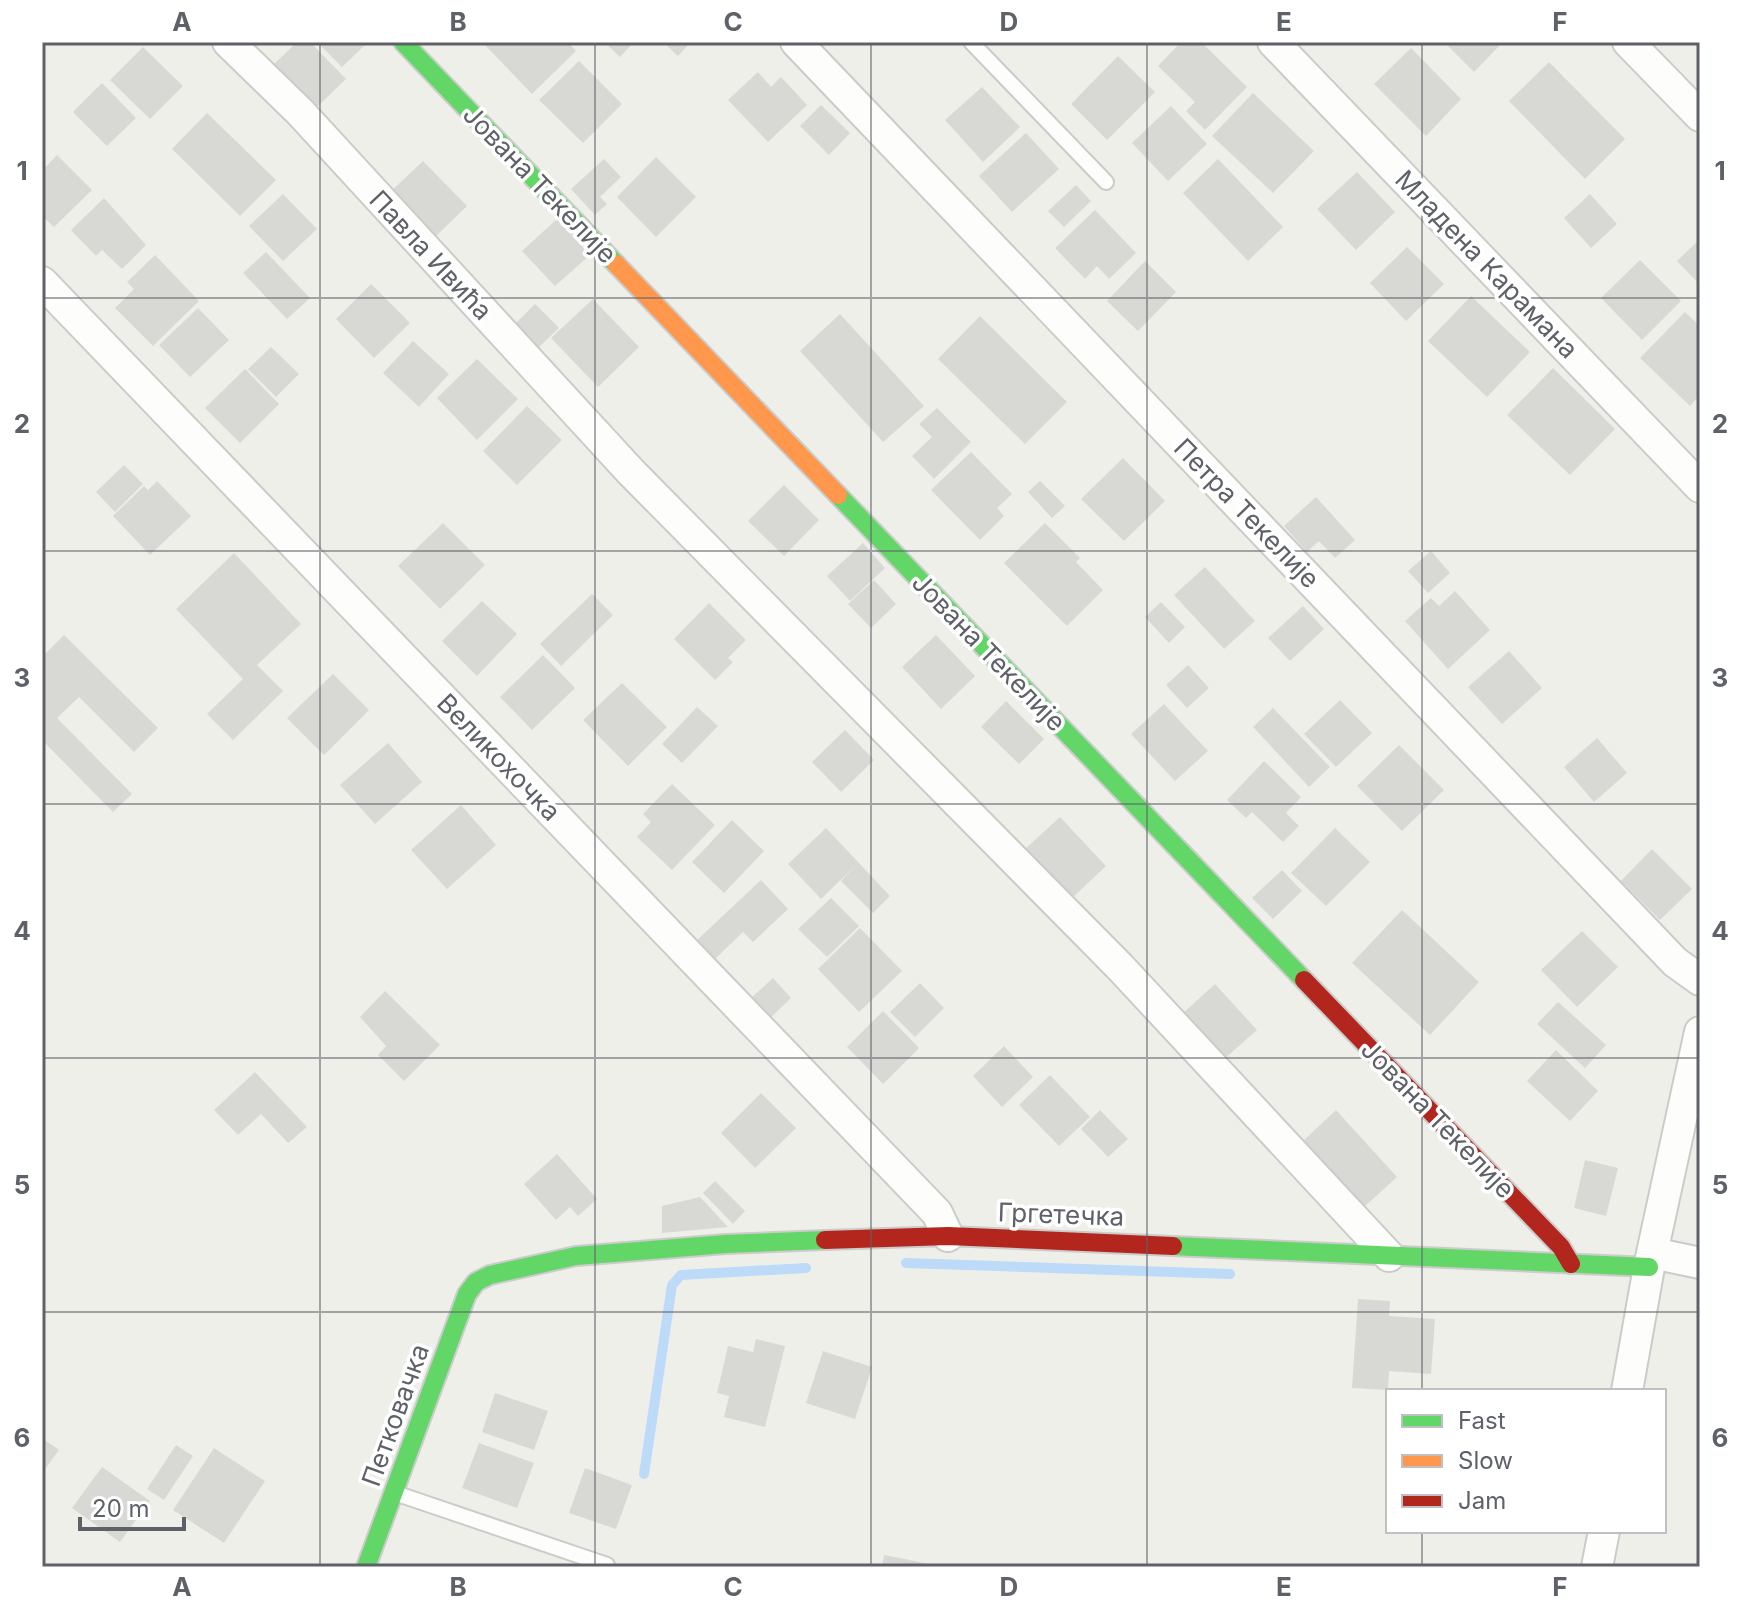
<svg xmlns="http://www.w3.org/2000/svg" width="1742" height="1609" font-family="Inter,sans-serif">
<style>
.lines{fill:none;stroke-linecap:round;stroke-linejoin:round}
.stream{stroke:#bedaf9;stroke-width:10}
.building{fill:#d8d8d5}
.lane-casing{stroke:#cbccca;stroke-width:18}
.street-casing{stroke:#cbccca;stroke-width:34}
.fast-casing{stroke:#cbcccb;stroke-width:22}
.slow-casing{stroke:#cbcccb;stroke-width:22}
.jam-casing{stroke:#cbcccb;stroke-width:22}
.lane{stroke:#fdfdfc;stroke-width:14}
.street{stroke:#fdfdfc;stroke-width:30}
.fast{stroke:#63d668;stroke-width:18}
.slow{stroke:#ff974d;stroke-width:18}
.jam{stroke:#b3261e;stroke-width:18}
.grid{fill:none;stroke:#5e6268;stroke-width:2;stroke-opacity:0.55}
.labels{text-anchor:middle;dominant-baseline:central;stroke-width:7;stroke-linejoin:round;paint-order:stroke}
.street-label{font-size:26px;fill:#5e6268;stroke:#fff}
.neatline{fill:none;stroke:#5e6268;stroke-width:3}
.grid-label{font-size:26px;text-anchor:middle;font-weight:bold;fill:#5e6268}
</style>
<rect width="100%" height="100%" fill="#efefea"/>
<g class="lines">
<path class="stream" d="M906 1263 1230 1274
M644 1474 672 1285 681 1275 806 1268"/>
</g>
<path class="building" d="M297 42H310L346 79 316 108 273 65Z
M317 42H368L342 67Z
M482 42H568L576 51 532 94Z
M604 42H634L620 57Z
M663 42H691L678 56Z
M1181 42H1201L1247 87 1205 130 1186 111 1195 102 1158 66Z
M1444 42H1503L1474 72Z
M143 47 183 86 150 119 110 80Z
M1411 48 1461 99 1426 136 1374 84Z
M1118 56 1155 92 1107 140 1071 104Z
M579 61 622 104 583 143 539 100Z
M1549 62 1625 139 1585 179 1509 101Z
M758 72 771 87 781 77 807 105 768 142 728 100Z
M102 83 136 118 107 146 73 112Z
M982 87 1020 127 983 162 945 120Z
M1253 93 1314 151 1273 193 1212 136Z
M821 105 850 133 829 155 800 126Z
M1171 106 1207 144 1168 181 1132 143Z
M207 113 276 180 240 216 172 149Z
M1026 133 1059 169 1012 212 979 176Z
M57 155 92 190 54 227 42 216V171Z
M656 157 696 197 656 237 617 197Z
M604 159 621 177 600 197 607 204 595 215 571 189Z
M1218 159 1283 227 1248 261 1183 193Z
M423 161 467 206 431 241 387 195Z
M1357 172 1395 212 1356 250 1317 209Z
M1076 185 1091 201 1064 227 1048 211Z
M283 194 317 229 283 261 249 226Z
M1590 194 1617 224 1591 248 1564 218Z
M104 198 146 245 122 269 102 250 96 256 71 230Z
M1095 210 1136 253 1109 279 1097 266 1085 279 1055 248Z
M557 219 590 255 555 286 522 251Z
M1700 239V285L1677 261Z
M1407 247 1444 284 1406 321 1370 283Z
M266 252 310 298 287 319 243 273Z
M155 255 199 301 153 346 115 308 134 289 127 282Z
M1640 260 1681 301 1642 340 1601 298Z
M1145 261 1176 292 1138 331 1107 301Z
M371 284 410 323 374 358 336 319Z
M1471 296 1530 352 1487 397 1428 341Z
M593 299 639 347 598 387 551 338Z
M535 304 559 328 535 351 512 327Z
M198 308 229 340 190 377 159 345Z
M1685 312 1700 326V395L1690 406 1640 358Z
M840 314 924 406 883 442 800 351Z
M980 316 1067 402 1025 444 938 359Z
M413 341 449 374 419 407 383 373Z
M271 347 299 374 276 397 248 369Z
M477 359 518 399 477 440 437 398Z
M1553 368 1615 429 1570 475 1507 415Z
M245 369 279 404 240 443 205 408Z
M527 406 562 440 517 485 483 451Z
M937 408 971 442 934 479 912 456 932 437 919 424Z
M971 452 1012 494 997 508 1004 516 980 540 931 490Z
M1123 458 1165 501 1124 541 1081 499Z
M124 465 143 484 115 512 96 492Z
M157 481 191 516 150 555 113 516 144 486 148 490Z
M1040 481 1065 506 1052 518 1028 492Z
M784 485 819 520 784 556 748 521Z
M1316 497 1355 540 1335 558 1319 541 1307 552 1284 526Z
M443 523 485 565 440 609 398 566Z
M1045 523 1080 558 1076 562 1103 590 1067 626 1004 563Z
M863 543 885 568 850 601 827 576Z
M1431 551 1450 573 1428 593 1408 571Z
M234 553 301 624 257 665 283 691 233 740 207 714 243 679 176 609Z
M1205 567 1255 621 1224 649 1174 595Z
M874 580 896 604 871 628 848 604Z
M1455 591 1490 630 1448 669 1405 621 1431 598 1439 606Z
M592 594 613 615 561 666 540 644Z
M482 601 517 634 477 676 442 641Z
M1161 602 1185 627 1169 643 1145 617Z
M709 603 746 640 728 658 733 662 715 680 674 639Z
M1303 606 1324 629 1290 661 1268 638Z
M64 635 158 728 134 752 79 697 57 718 132 794 113 812 42 740V657Z
M936 635 975 676 941 709 902 667Z
M1509 651 1542 688 1502 724 1468 687Z
M543 655 575 688 532 730 500 697Z
M1188 665 1209 688 1187 708 1166 685Z
M333 674 369 710 324 755 287 718Z
M622 683 667 727 628 766 583 720Z
M1340 700 1372 733 1336 767 1304 734Z
M1006 701 1044 739 1019 764 981 727Z
M1164 704 1208 751 1175 781 1131 734Z
M697 707 718 726 682 763 662 744Z
M1273 708 1330 767 1309 787 1253 727Z
M845 730 874 760 841 792 812 762Z
M1597 738 1627 773 1594 802 1564 767Z
M388 743 422 782 375 824 340 785Z
M1399 745 1444 790 1402 831 1357 786Z
M1264 761 1301 797 1286 813 1299 826 1283 842 1252 812 1246 818 1227 800Z
M672 784 715 825 672 870 637 837 651 822 643 814Z
M461 805 496 845 447 889 411 850Z
M1060 817 1106 866 1070 900 1023 851Z
M732 820 764 851 724 893 692 862Z
M826 828 890 896 873 913 841 881 855 866 821 899 788 864Z
M1335 828 1370 862 1326 906 1291 873Z
M1652 849 1692 889 1660 920 1621 881Z
M1282 870 1302 891 1273 919 1252 898Z
M761 880 788 909 753 942 743 932 714 960 696 941Z
M831 898 859 926 827 957 798 929Z
M1402 910 1479 982 1430 1035 1352 963Z
M860 928 902 971 859 1012 818 969Z
M1582 931 1618 967 1577 1007 1541 970Z
M773 978 791 998 769 1019 750 999Z
M920 983 944 1008 915 1037 890 1012Z
M1215 984 1257 1030 1223 1060 1181 1015Z
M385 991 440 1045 404 1081 378 1055 386 1046 360 1017Z
M1558 1002 1606 1045 1585 1068 1537 1024Z
M883 1011 919 1048 883 1084 847 1047Z
M1004 1046 1033 1077 1002 1107 973 1076Z
M1556 1050 1598 1091 1570 1121 1527 1081Z
M255 1072 307 1127 288 1143 261 1114 238 1135 214 1110Z
M1050 1075 1090 1117 1059 1146 1019 1105Z
M761 1093 796 1128 755 1168 721 1133Z
M1100 1110 1128 1139 1108 1157 1081 1129Z
M1336 1110 1397 1177 1363 1208 1302 1142Z
M557 1154 597 1199 578 1216 570 1207 556 1220 524 1184Z
M1585 1160 1618 1168 1606 1216 1574 1208Z
M715 1181 745 1211 733 1224 703 1193Z
M700 1197 728 1227 662 1233V1206Z
M1358 1299 1390 1301 1389 1316 1435 1319 1431 1374 1389 1371 1388 1390 1352 1388Z
M756 1339 785 1346 765 1427 724 1417 729 1396 717 1393 728 1346 753 1352Z
M823 1351 872 1367 855 1419 806 1403Z
M495 1393 548 1411 534 1450 482 1432Z
M42 1438 59 1450 42 1473Z
M479 1443 534 1463 517 1508 462 1488Z
M176 1445 193 1456 164 1500 147 1489Z
M214 1448 265 1481 224 1543 173 1510Z
M102 1467 150 1501 120 1542 72 1508Z
M585 1468 632 1485 616 1529 569 1513Z
M884 1555 940 1566V1567H882Z"/>
<g class="lines">
<g class="lane-casing">
<path id="lane" d="M971 42 1106 182
M395 1493 607 1565"/>
</g>
<g class="street-casing">
<path id="street" d="M228 42 300 112 631 472 1120 967 1389 1256
M796 42 1675 962 1700 980
M1273 42 1700 487
M1628 42 1700 116
M42 282 937 1213 948 1236
M1652 1253 1700 1263
M1627 1391 1649 1267 1700 1032
M1597 1567 1604 1531"/>
</g>
<g class="fast-casing">
<path id="fast" d="M403 42 616 264
M838 495 1304 980
M1173 1246 1649 1267
M366 1567 467 1294 476 1282 490 1275 576 1256 726 1244 825 1240"/>
</g>
<g class="slow-casing">
<path id="slow" d="M616 264 838 495"/>
</g>
<g class="jam-casing">
<path id="jam" d="M1304 980 1561 1247 1571 1264
M825 1240 948 1236 1173 1246"/>
</g>
<use href="#lane" class="lane"/>
<use href="#street" class="street"/>
<use href="#fast" class="fast"/>
<use href="#slow" class="slow"/>
<use href="#jam" class="jam"/>
</g>
<path class="grid" d="M320 42V1567M595 42V1567M871 42V1567M1147 42V1567M1422 42V1391M42 298H1700M42 551H1700M42 804H1700M42 1058H1700M42 1312H1700M1422 1531V1567"/>
<g class="labels">
<g class="street-label">
<text transform="translate(540 184) rotate(46)">Јована Текелије</text>
<text transform="translate(431 255) rotate(47)">Павла Ивића</text>
<text transform="translate(1487 264) rotate(46)">Младена Карамана</text>
<text transform="translate(1247 513) rotate(46)">Петра Текелије</text>
<text transform="translate(989 652) rotate(46)">Јована Текелије</text>
<text transform="translate(499 757) rotate(46)">Великохочка</text>
<text transform="translate(1438 1119) rotate(46)">Јована Текелије</text>
<text transform="translate(1061 1214) rotate(2)">Гргетечка</text>
<text transform="translate(395 1415) rotate(-70)">Петковачка</text>
</g>
</g>
<rect width="1742" height="1609" fill="none" stroke="#ffffff" stroke-width="88"/>
<rect x="1386" y="1389" width="280" height="144" fill="#ffffff" stroke="#bfc0c3" stroke-width="2"/>
<rect x="1402" y="1415" width="40" height="12" fill="#63d668" stroke="#bfc0c3" stroke-width="2"/>
<text x="1458" y="1429" font-size="24" fill="#5e6268">Fast</text>
<rect x="1402" y="1455" width="40" height="12" fill="#ff974d" stroke="#bfc0c3" stroke-width="2"/>
<text x="1458" y="1469" font-size="24" fill="#5e6268">Slow</text>
<rect x="1402" y="1495" width="40" height="12" fill="#b3261e" stroke="#bfc0c3" stroke-width="2"/>
<text x="1458" y="1509" font-size="24" fill="#5e6268">Jam</text>
<path d="M80 1517v12h104v-12" fill="none" stroke="#5e6268" stroke-width="4"/>
<text x="92" y="1517" font-size="24" fill="#5e6268" stroke="#ffffff" stroke-width="6" paint-order="stroke">20 m</text>
<rect x="44" y="44" width="1654" height="1521" class="neatline"/>
<g class="grid-label">
<text x="182" y="31">A</text>
<text x="458" y="31">B</text>
<text x="733" y="31">C</text>
<text x="1009" y="31">D</text>
<text x="1284" y="31">E</text>
<text x="1560" y="31">F</text>
<text x="22" y="180">1</text>
<text x="1720" y="180">1</text>
<text x="22" y="433">2</text>
<text x="1720" y="433">2</text>
<text x="22" y="687">3</text>
<text x="1720" y="687">3</text>
<text x="22" y="940">4</text>
<text x="1720" y="940">4</text>
<text x="22" y="1194">5</text>
<text x="1720" y="1194">5</text>
<text x="22" y="1447">6</text>
<text x="1720" y="1447">6</text>
<text x="182" y="1596">A</text>
<text x="458" y="1596">B</text>
<text x="733" y="1596">C</text>
<text x="1009" y="1596">D</text>
<text x="1284" y="1596">E</text>
<text x="1560" y="1596">F</text>
</g>
</svg>
